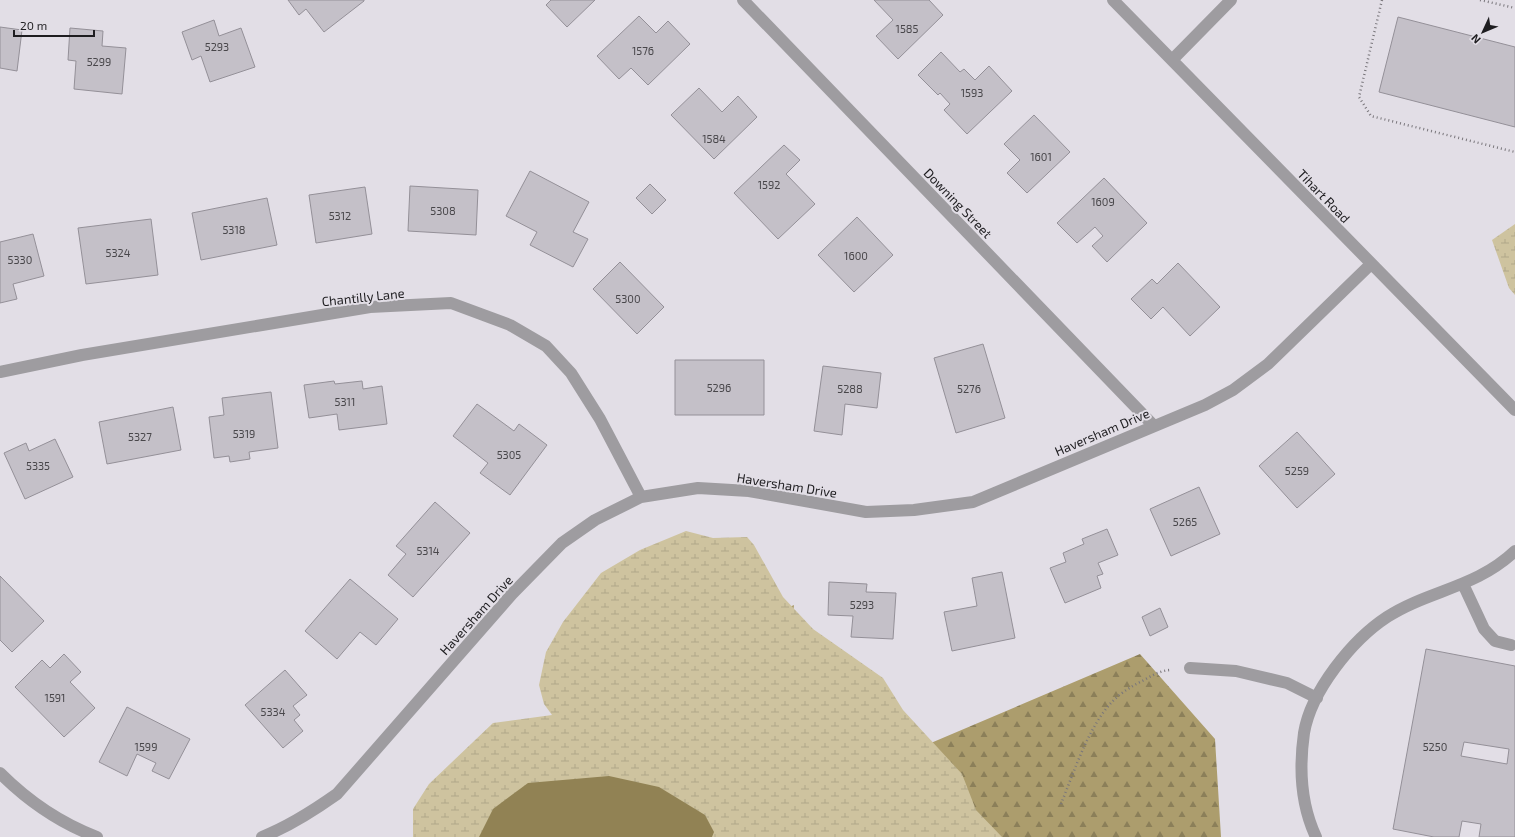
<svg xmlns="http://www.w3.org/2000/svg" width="1515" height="837" font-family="'Exo 2',sans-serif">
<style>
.forest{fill:url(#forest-firs)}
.wetland{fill:url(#wetland-marsh)}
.water{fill:#918254}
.building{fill:#c4c0c8;stroke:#949098;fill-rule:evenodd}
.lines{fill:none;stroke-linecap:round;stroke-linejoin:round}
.path{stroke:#79767b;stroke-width:2.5;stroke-dasharray:1 3;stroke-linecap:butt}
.minor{stroke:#9e9ca0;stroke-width:12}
.labels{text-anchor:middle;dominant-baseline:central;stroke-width:4;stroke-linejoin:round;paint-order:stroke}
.number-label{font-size:11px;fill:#48464a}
.street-label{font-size:13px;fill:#1e1d20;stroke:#e2dee6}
</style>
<defs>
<pattern id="forest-firs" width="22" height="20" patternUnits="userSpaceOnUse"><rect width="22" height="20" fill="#ac9d6d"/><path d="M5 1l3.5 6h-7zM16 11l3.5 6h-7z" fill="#8b7f59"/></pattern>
<pattern id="wetland-marsh" width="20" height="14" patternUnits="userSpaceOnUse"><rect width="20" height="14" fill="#cec39f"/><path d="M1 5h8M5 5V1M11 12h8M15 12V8" fill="none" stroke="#b0a789"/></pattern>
</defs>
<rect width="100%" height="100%" fill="#e2dee6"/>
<path class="forest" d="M794 605 788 657 912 751 1140 654 1215 739 1221 837H985L751 624Z"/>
<path class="wetland" d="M1515 224V295L1509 288 1492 240Z
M686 531 713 538 747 537 754 545 783 597 813 629 883 678 903 710 962 774 976 810 1002 837H413V809L429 784 493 723 552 715 544 704 539 685 546 652 563 622 601 573 640 550Z"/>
<path class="water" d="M609 776 659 787 705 815 714 832 712 837H479L493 809 528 783Z"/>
<path class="building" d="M288 0H364V1L324 32 306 9 299 15Z
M551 0H595L567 27 546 5Z
M874 0H929L943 15 898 59 876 36 893 20Z
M639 16 656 33 668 21 690 44 648 85 631 68 619 79 597 56Z
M1398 17 1515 47V127L1379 92Z
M214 20 219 36 241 28 255 67 210 82 201 56 192 60 182 32Z
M0 27 22 30 17 71 0 68Z
M70 28 103 31 102 46 126 48 122 94 74 89 76 61 68 60Z
M941 52 960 72 964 69 975 80 989 66 1012 91 967 134 944 110 950 104 940 93 938 95 918 75Z
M699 88 722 112 738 96 757 117 714 159 671 115Z
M1034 115 1070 152 1027 193 1007 173 1020 160 1004 144Z
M784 145 800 160 786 174 815 204 778 239 734 193Z
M530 171 589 202 573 232 588 239 573 267 530 245 537 232 506 216Z
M1104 178 1147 223 1107 262 1092 246 1103 236 1095 227 1077 243 1057 223Z
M650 184 666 200 652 214 636 198Z
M410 186 478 190 476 235 408 231Z
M365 187 372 234 316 243 309 195Z
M267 198 277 245 201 260 192 213Z
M857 217 893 255 854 292 818 255Z
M151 219 158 275 86 284 78 228Z
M33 234 44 276 13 284 17 299 0 303V242Z
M620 262 664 307 637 334 593 289Z
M1178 263 1220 307 1190 336 1163 307 1151 319 1131 299 1152 279 1157 284Z
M983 344 1005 418 956 433 934 358Z
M675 360H764V415H675Z
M823 366 881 373 877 408 845 404 842 435 814 431Z
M334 381 335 384 362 381 363 389 382 386 387 424 339 430 337 414 309 418 304 385Z
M271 392 278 448 249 452 250 459 230 462 229 456 214 458 209 417 224 415 222 398Z
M477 404 514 431 519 424 547 445 510 495 480 473 488 463 453 436Z
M173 407 181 450 107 464 99 422Z
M1297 432 1335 474 1297 508 1259 466Z
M55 439 73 477 25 499 4 453 26 443 29 451Z
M1199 487 1220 534 1171 556 1150 509Z
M435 502 470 533 413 597 388 575 406 554 396 546Z
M1107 529 1118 555 1098 563 1103 574 1097 576 1101 588 1065 603 1050 568 1066 562 1063 553 1084 544 1082 539Z
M1002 572 1015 638 952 651 944 612 977 606 972 578Z
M0 576 44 621 12 652 0 640Z
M350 579 398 619 376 645 360 632 337 659 305 631Z
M829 582 867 584 866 592 896 593 893 639 851 637 853 616 828 615Z
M1160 608 1168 627 1150 636 1142 617Z
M1426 649 1515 666V837H1479L1481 824 1462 821 1459 837H1434L1393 829ZM1464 742 1509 749 1507 764 1461 756Z
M64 654 81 672 70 682 95 708 64 737 15 687 42 660 50 668Z
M285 670 307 695 293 706 300 715 294 720 303 731 283 748 245 705Z
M127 707 190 739 169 779 152 771 156 763 137 754 127 776 99 762Z"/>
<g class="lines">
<path class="path" d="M1382 0 1359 97 1371 116 1515 152
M1480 0 1515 8
M1061 804C1074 772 1088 728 1111 703 1120 693 1132 686 1144 680 1153 675 1161 670 1172 670"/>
<path class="minor" d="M743 0 1153 425
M1113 0 1515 410
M1172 60 1231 0
M0 372 82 355 370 307 451 303 510 325 546 346 571 373 600 419 641 497
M1463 584 1484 629 1495 641 1511 645
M1190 668 1236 671 1287 683 1317 698
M0 773C28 801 60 823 97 837
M262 837C290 826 313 811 337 794L512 594 562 543 595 520 641 497 698 488 749 491 866 512 914 510 973 502 1205 405 1233 390 1268 364 1371 264
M1316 837C1301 805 1299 768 1304 733 1311 691 1352 640 1387 617 1429 590 1476 588 1515 551"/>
</g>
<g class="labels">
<g class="number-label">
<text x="907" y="28">1585</text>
<text x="217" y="46">5293</text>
<text x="643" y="50">1576</text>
<text x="99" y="61">5299</text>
<text x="972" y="92">1593</text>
<text x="714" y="138">1584</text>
<text x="1041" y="156">1601</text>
<text x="769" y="184">1592</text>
<text x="1103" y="201">1609</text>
<text x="443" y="210">5308</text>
<text x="340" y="215">5312</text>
<text x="234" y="229">5318</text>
<text x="118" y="252">5324</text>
<text x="856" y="255">1600</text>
<text x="20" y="259">5330</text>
<text x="628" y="298">5300</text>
<text x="719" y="387">5296</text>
<text x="850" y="388">5288</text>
<text x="969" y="388">5276</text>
<text x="345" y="401">5311</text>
<text x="244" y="433">5319</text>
<text x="140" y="436">5327</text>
<text x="509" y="454">5305</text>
<text x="38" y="465">5335</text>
<text x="1297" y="470">5259</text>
<text x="1185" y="521">5265</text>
<text x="428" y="550">5314</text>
<text x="862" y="604">5293</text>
<text x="55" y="697">1591</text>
<text x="273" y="711">5334</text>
<text x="146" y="746">1599</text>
<text x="1435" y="746">5250</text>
</g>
<g class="street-label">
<text transform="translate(1324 196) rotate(46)">Tihart Road</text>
<text transform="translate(958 203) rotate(46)">Downing Street</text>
<text transform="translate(363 297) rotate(-6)">Chantilly Lane</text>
<text transform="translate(1102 432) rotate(-23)">Haversham Drive</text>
<text transform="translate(787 485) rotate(9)">Haversham Drive</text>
<text transform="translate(476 615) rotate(-48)">Haversham Drive</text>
</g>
</g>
<g transform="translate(1483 32) rotate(226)" stroke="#e2dee6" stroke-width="3" paint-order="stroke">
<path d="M0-3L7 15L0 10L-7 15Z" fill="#1e1d20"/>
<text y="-6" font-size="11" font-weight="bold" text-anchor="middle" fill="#1e1d20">N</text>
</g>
<path d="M14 30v6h80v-6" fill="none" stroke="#1e1d20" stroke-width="2"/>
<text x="20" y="30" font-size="12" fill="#1e1d20" stroke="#e2dee6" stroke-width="3" paint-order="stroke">20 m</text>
</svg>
